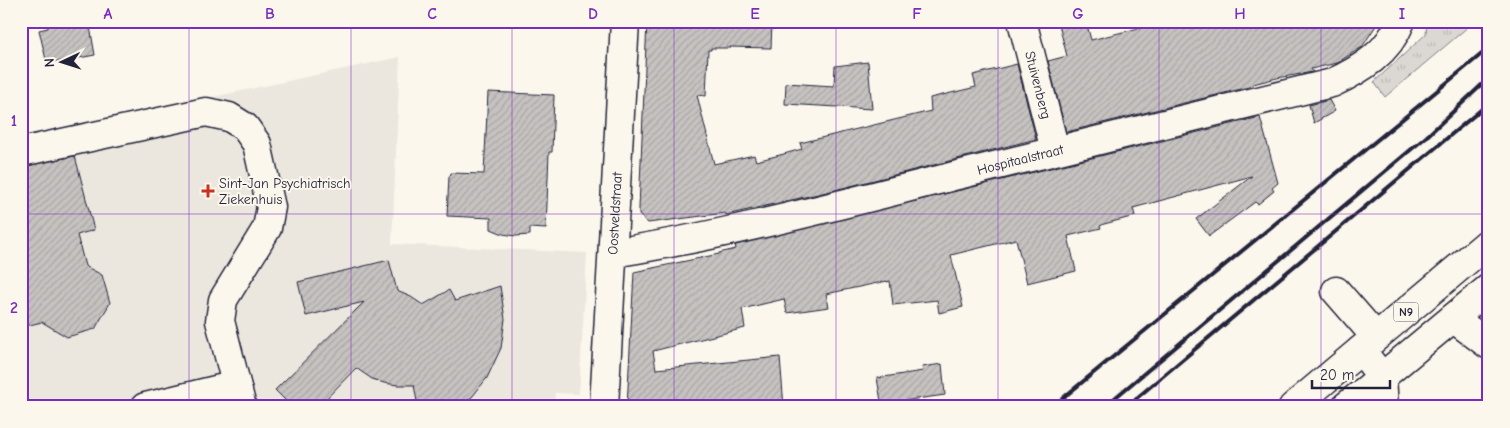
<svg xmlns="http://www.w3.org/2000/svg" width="1510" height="428" font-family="'Comic Neue',sans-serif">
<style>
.built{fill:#ebe7df}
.grass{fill:url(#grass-tufts);stroke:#7e7d87}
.building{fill:url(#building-hatch);stroke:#22223b}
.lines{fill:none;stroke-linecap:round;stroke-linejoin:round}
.minor-casing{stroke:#22223b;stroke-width:31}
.major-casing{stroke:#22223b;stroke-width:31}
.minor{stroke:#fbf7ec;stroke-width:28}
.major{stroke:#fbf7ec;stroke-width:28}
.rail{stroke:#22223b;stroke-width:4}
.grid{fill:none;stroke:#7b2cbf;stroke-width:1;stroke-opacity:0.55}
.poi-dot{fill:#c8321e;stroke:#fbf7ec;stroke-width:2}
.labels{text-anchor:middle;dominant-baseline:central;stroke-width:4;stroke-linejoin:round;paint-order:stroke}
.shield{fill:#fbf7ec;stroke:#636270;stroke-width:1}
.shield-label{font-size:12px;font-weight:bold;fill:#22223b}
.street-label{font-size:14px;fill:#22223b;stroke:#fbf7ec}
.poi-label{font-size:14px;fill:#22223b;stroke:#fbf7ec;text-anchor:start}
.neatline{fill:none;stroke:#7b2cbf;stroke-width:2}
.grid-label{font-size:16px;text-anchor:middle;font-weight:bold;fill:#7b2cbf}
</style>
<defs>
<pattern id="grass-tufts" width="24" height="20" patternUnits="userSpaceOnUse" patternTransform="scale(1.25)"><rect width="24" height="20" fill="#dbd8d3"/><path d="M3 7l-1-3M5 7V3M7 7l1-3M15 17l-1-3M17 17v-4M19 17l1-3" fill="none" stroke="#bcb9b6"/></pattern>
<pattern id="building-hatch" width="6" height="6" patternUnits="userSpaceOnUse" patternTransform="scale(1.25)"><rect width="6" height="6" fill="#c6c2c0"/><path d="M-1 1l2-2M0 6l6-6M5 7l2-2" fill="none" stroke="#aaa6a6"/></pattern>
</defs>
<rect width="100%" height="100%" fill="#fbf7ec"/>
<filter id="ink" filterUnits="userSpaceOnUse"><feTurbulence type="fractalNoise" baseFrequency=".02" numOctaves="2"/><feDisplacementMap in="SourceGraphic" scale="10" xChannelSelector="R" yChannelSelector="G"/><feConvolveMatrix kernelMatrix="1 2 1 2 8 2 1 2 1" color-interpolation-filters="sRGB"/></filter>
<g filter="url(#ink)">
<path class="built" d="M400 57 392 244 587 253 579 394 555 393 554 407H21V138Z"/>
<path class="grass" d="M1427 21H1475L1385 97 1374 82 1426 34Z"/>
<path class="building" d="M47 21H89L95 55 47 64 39 30 48 28Z
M647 21H772L771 48 730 47 731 48H711V50H708L706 96 697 95 714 164 754 155 756 161 780 155 802 149 800 143 931 111 930 98 976 87 973 75 1017 64 1036 139 831 191 726 215 725 213 648 223 639 215V208Z
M1058 21H1086L1091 40 1167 21H1379L1362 47 1337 63 1311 69 1313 72 1277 78 1253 84V86L1066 132 1048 61 1067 56Z
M868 62 872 109 785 104 786 83 834 86 835 66Z
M488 92 554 95 552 152H549L546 229 530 228V235L516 236 503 234 491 229V218L447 216 449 176H450L451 173 484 174Z
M1329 100 1335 111 1314 123 1309 105Z
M1260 117 1278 183 1272 188 1274 191 1258 204 1255 202 1209 236 1196 219 1252 176 1133 208 1135 216 1104 224 1100 226 1101 228 1068 236 1076 271 1027 283 1016 239 951 255 963 307 939 313 937 300 893 305 890 281 887 282V281L826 294 829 307 787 313 784 299 742 309 745 328 653 351 656 369 780 357 784 407H627L634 272 719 254V253L736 249 735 245Z
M75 156 94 230 77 235 85 266 102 275 110 303 95 329 67 337 42 322 21 327V167Z
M389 260 397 291 411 297 423 305 449 290 455 301 500 286 505 319 501 348 487 378 472 397 458 407H418L414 385H397L384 383 372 379 356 368 318 407H292L275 390 364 302 306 316 298 282Z
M942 364 945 395 902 401 903 407H882L877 378 923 371 922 367Z"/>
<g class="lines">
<g class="minor-casing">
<g id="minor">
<path id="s1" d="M1022 21 1055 150"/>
<path d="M21 152 206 112 229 117 245 127 257 144 271 207 267 228 223 300 220 321 242 407"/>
<path id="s2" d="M613 253C733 234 849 202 966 173 1088 142 1210 113 1332 83 1362 69 1388 53 1401 21"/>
<path d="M1336 291 1376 337"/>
<path d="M1453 318 1489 345"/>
<path d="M1361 350 1382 377 1384 407"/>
<path d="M145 407 236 385"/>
<path id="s3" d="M604 407 625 21"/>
</g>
</g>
<g class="major-casing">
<path id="major" d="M1293 407 1489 242
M1345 407 1382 377 1489 288"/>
</g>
<use href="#minor" class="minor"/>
<use href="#major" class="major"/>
<path class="rail" d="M1052 407 1489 48
M1104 407 1426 137 1489 78
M1126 407 1489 103"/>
</g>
</g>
<path class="grid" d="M189 21V407M351 21V407M512 21V407M674 21V407M836 21V407M998 21V407M1159 21V407M1321 21V407M21 214H1489"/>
<path class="poi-dot" d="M205.5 183.5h5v5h5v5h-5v5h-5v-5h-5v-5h5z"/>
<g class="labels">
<rect class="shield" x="1393.5" y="302.5" width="25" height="19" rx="4"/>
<g class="shield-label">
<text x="1406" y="312">N9</text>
</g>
<g class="street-label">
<text stroke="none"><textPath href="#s1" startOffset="66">Stuivenberg</textPath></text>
<text stroke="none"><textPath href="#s2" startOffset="418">Hospitaalstraat</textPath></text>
<text stroke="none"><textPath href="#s3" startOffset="194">Oostveldstraat</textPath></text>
</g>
<g class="poi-label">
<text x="219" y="183">Sint-Jan Psychiatrisch<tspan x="219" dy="16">Ziekenhuis</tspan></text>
</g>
</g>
<rect width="1510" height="428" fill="none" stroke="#fbf7ec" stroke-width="55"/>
<g transform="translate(62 62) rotate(266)" stroke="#fbf7ec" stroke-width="4" paint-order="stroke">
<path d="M0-4L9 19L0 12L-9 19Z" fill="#22223b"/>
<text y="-8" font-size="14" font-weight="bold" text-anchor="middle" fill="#22223b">N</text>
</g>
<path d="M1312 380v8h78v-8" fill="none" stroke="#22223b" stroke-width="2.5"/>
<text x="1320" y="380" font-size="15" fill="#22223b" stroke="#fbf7ec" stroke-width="4" paint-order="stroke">20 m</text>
<rect x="28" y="28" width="1454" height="372" class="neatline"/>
<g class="grid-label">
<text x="108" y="19">A</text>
<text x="270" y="19">B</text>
<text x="432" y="19">C</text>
<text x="593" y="19">D</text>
<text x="755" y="19">E</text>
<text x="917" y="19">F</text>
<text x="1078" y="19">G</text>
<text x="1240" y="19">H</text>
<text x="1402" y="19">I</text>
<text x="14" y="126">1</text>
<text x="14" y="313">2</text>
</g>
</svg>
